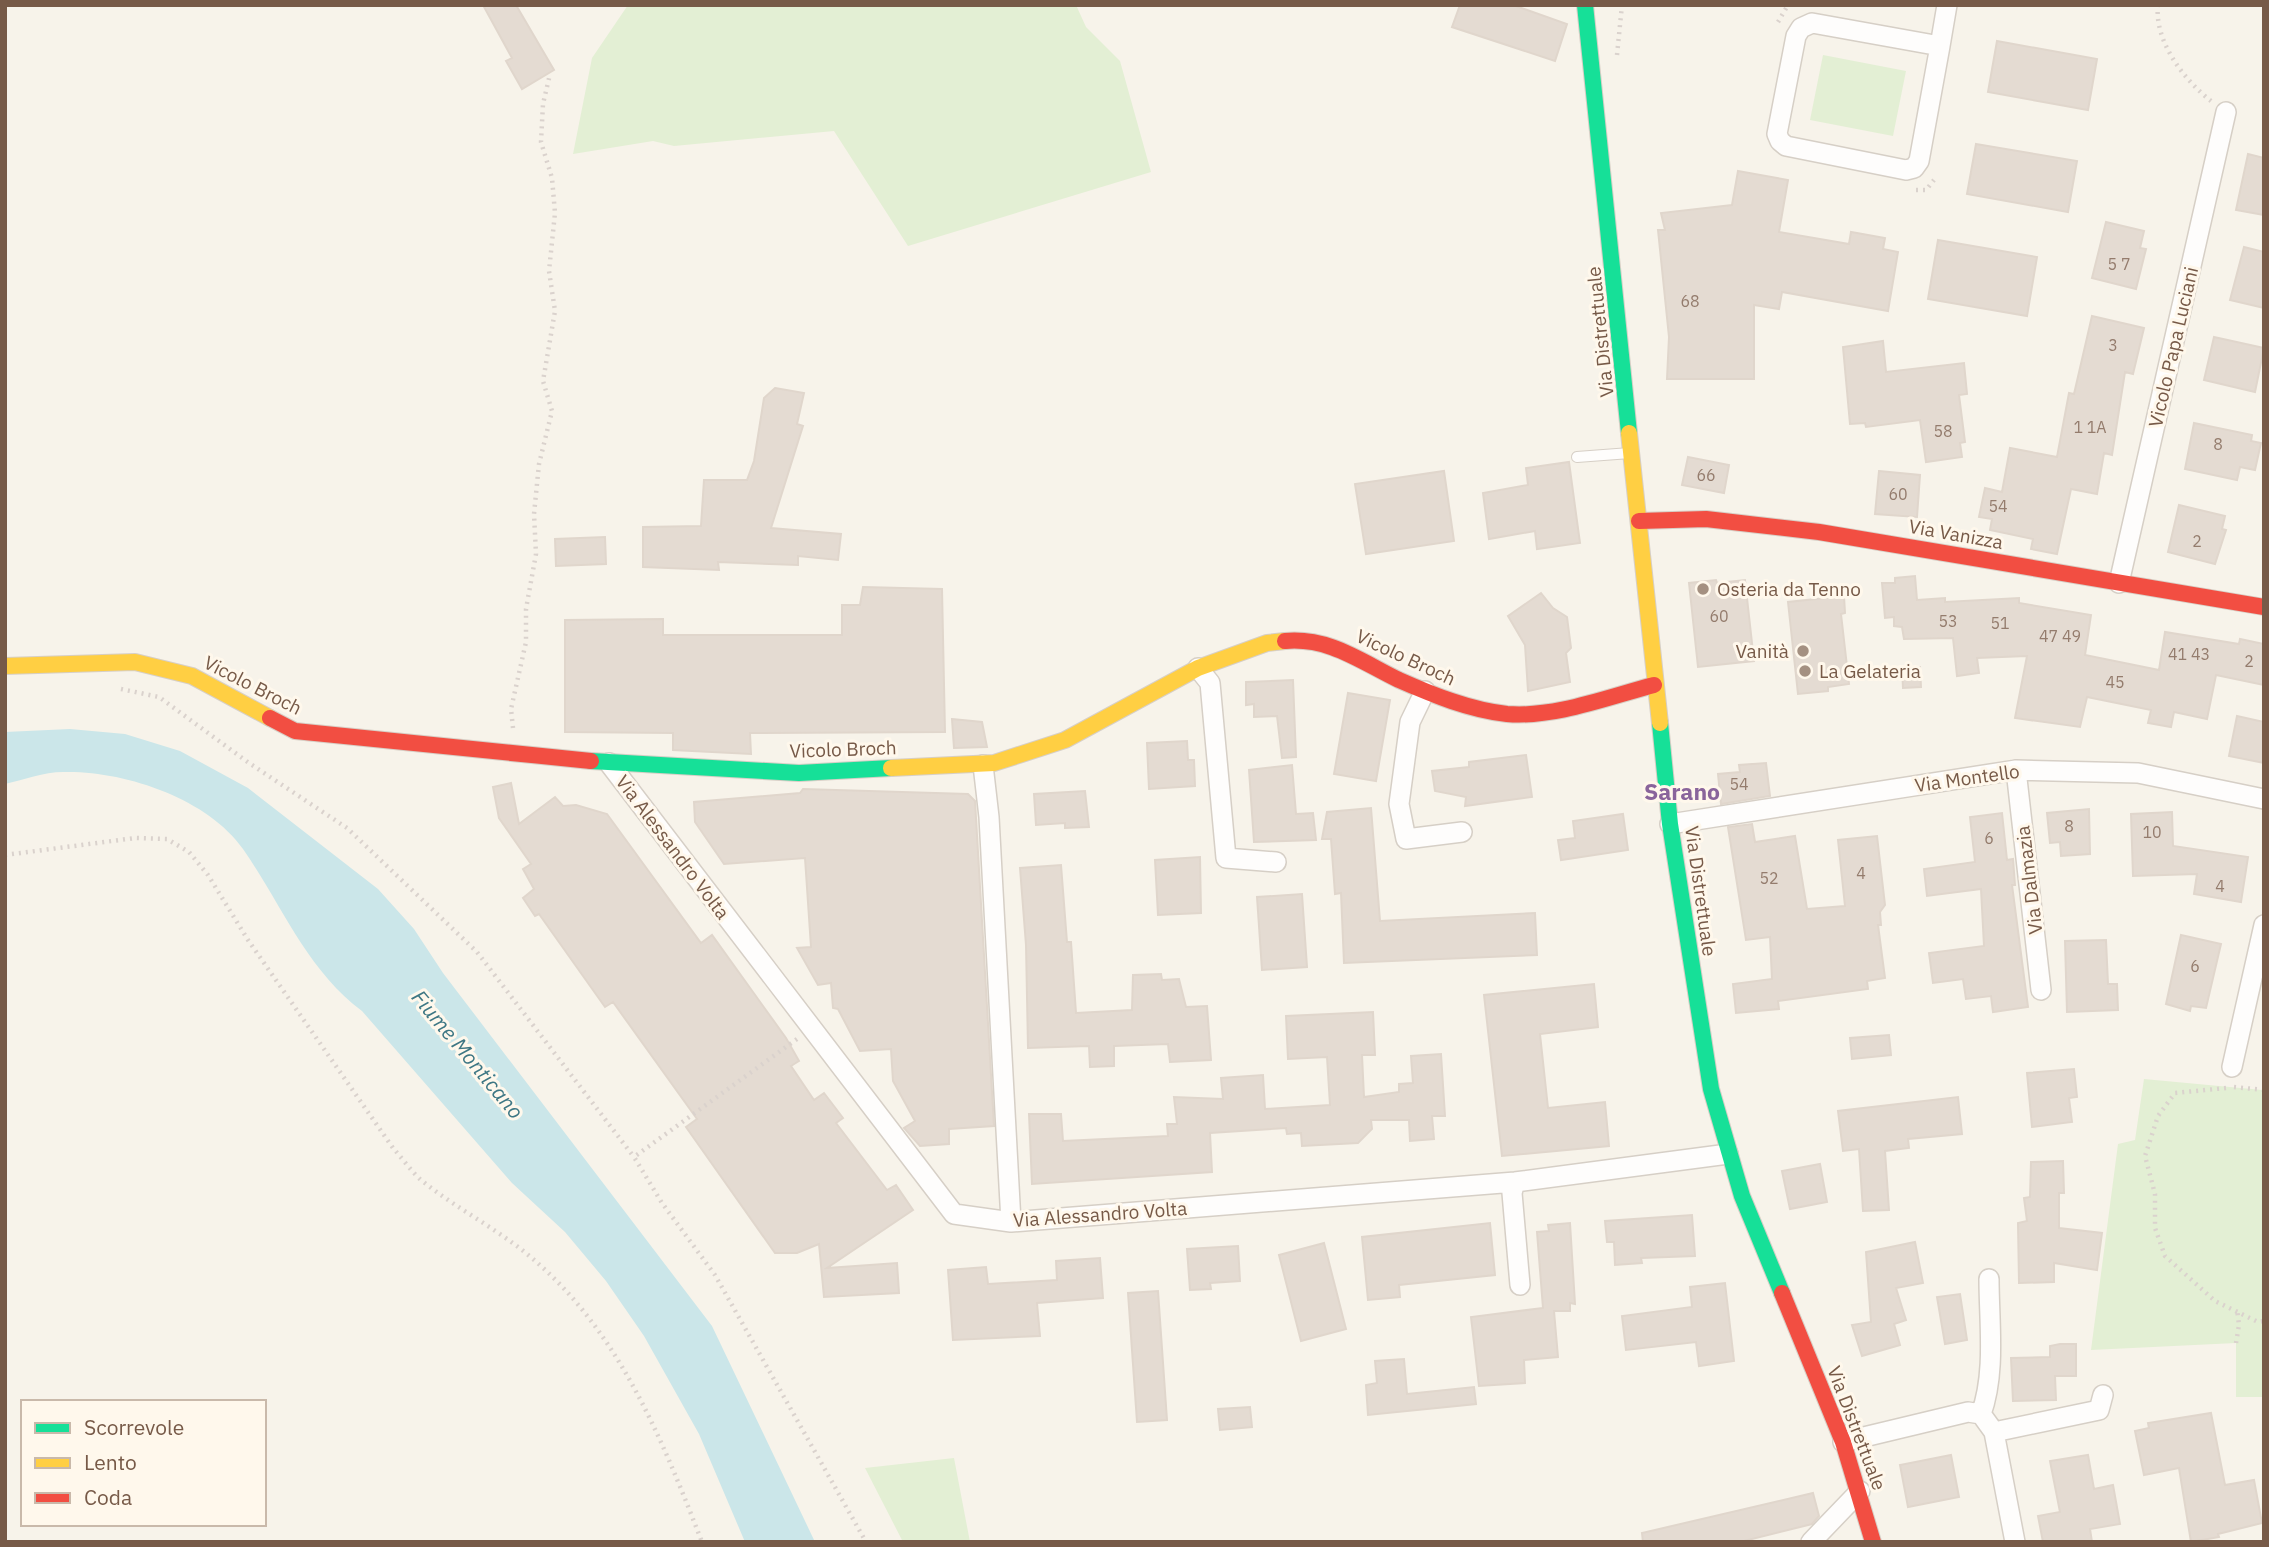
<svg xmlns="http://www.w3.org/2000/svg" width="2269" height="1547" font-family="'IBM Plex Sans',sans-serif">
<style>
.green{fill:#e3efd4}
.water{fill:#cbe6e9}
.building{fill:#e4dbd2;stroke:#e0d6cc;stroke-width:2}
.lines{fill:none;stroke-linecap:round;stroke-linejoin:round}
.lane-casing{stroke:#d6cfc6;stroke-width:12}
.street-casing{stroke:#d6cfc6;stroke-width:22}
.fast-casing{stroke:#d7cfc6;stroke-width:18}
.slow-casing{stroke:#d7cfc6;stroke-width:18}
.jam-casing{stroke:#d7cfc6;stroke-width:18}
.path{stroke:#dad2cd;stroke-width:4.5;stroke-dasharray:2 5;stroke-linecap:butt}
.lane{stroke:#fefdfc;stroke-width:10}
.street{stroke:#fefdfc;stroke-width:19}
.fast{stroke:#16e098;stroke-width:16}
.slow{stroke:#ffcf43;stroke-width:16}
.jam{stroke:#f24e42;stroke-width:16}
.poi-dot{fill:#a49081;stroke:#fff8ec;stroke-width:2.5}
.labels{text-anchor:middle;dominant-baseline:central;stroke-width:6;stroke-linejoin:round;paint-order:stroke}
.number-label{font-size:16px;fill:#947c6d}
.street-label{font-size:19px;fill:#775a48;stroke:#fff8ec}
.poi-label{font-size:19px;fill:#775a48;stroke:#fff8ec;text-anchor:start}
.water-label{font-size:21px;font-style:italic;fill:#3e7784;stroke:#fff8ec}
.quarter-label{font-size:23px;font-weight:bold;fill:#89649b;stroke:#fff8ec}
</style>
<rect width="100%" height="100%" fill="#f7f3ea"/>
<path class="green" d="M628 5H1076L1086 27 1120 61 1151 172 908 246 834 131 674 146 653 141 573 154 592 58Z
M1823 55 1906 71 1893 136 1810 120Z
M2264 1076V1397H2236V1343L2091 1350 2118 1144 2135 1140 2144 1079 2262 1090Z
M954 1458 970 1542H903L865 1468Z"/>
<path class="water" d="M70 729 125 734 180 751 248 788 378 889 414 929 443 973 712 1326 815 1542H745L699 1434 644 1336 606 1281 565 1232 512 1183 362 1011C306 969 282 905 243 849 208 798 122 770 63 772 44 772 23 780 5 784V732Z"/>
<path class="building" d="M483 5H516L554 70 522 89 506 61 512 58Z
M1460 5H1513L1567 24 1555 61 1452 27Z
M1997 41 2097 59 2088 110 1988 92Z
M1976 144 2077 161 2068 212 1967 194Z
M2248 154 2264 158V215L2236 210Z
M1738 171 1788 180 1779 232 1849 244 1851 232 1885 238 1883 249 1898 252 1888 311 1782 292 1779 309 1754 305V379H1667L1669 337 1658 230H1665L1661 213 1732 205Z
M2106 222 2144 231 2140 248 2146 249 2136 289 2092 278Z
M1938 240 2037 257 2027 316 1928 299Z
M2244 247 2264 252V308L2230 300Z
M2092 316 2144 328 2133 374 2125 372 2112 455 2104 453 2097 494 2071 489 2057 554 2031 549 2033 539 1990 530 1992 519 1979 517 1985 488 2002 492 2010 448 2057 457 2069 393 2074 394Z
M2214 337 2264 348 2255 392 2204 380Z
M1883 341 1886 372 1964 363 1967 394 1959 395 1965 442 1960 443 1962 457 1926 462 1920 420 1866 427 1865 423 1850 424 1843 347Z
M775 388 804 393 797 424 803 426 771 528 841 534 838 560 798 556V565L718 562 719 570 643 567V527L701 526 704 480H747L754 461 764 398Z
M2194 423 2252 435 2251 441 2261 443 2255 470 2240 467 2237 480 2185 469Z
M1688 457 1729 465 1724 493 1682 485Z
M1569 462 1580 543 1537 549 1535 531 1489 539 1483 493 1528 485 1526 468Z
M1444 471 1454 541 1366 554 1355 484Z
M1879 471 1920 475 1917 517 1875 514Z
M2179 505 2225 516 2222 529 2226 530 2215 564 2168 552Z
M605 537 606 564 556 566 555 539Z
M1915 576 1917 600 1945 598V602L2019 598V603L2091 615 2085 655 2159 670 2165 632 2239 644 2240 639 2264 644V685L2216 675 2207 719 2174 712 2171 727 2148 723 2151 710 2087 697 2080 727 2015 718 2027 656 1977 658 1979 673 1957 676 1953 638 1904 639 1902 627 1894 626V617L1885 618 1882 583H1895V578Z
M1716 580 1717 583 1745 580 1754 661 1698 667 1689 583Z
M863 587 942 589 945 732 750 733 751 754 673 750V733L565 732V620L663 619V635H842V605H860Z
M1541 593 1553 608 1567 617 1571 648 1566 653 1570 682 1528 691 1525 645 1508 616Z
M1844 596 1845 613 1841 614 1849 684 1828 687V691L1798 694 1788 602Z
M1920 667 1921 687 1903 688 1902 668Z
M1293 680 1296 757 1282 758 1277 716 1254 717V704L1246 705V682Z
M1348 693 1390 700 1376 781 1334 774Z
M2237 716 2264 722V763L2229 756Z
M952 719 982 722 987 747 954 748Z
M1187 741 1188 760H1194L1195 786 1149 789 1147 743Z
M1526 755 1532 797 1465 806 1466 797 1435 791 1432 771 1469 767V762Z
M1766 763 1770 796 1721 804 1718 774 1740 772 1739 765Z
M1292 765 1296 814 1313 813 1316 840 1254 842 1249 770Z
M511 783 519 824 555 797 563 806 576 805 607 814 701 943 712 935 786 1038 799 1061 791 1066 814 1100 824 1093 843 1118 836 1123 887 1190 896 1185 913 1210 827 1268 897 1263 899 1293 824 1297 819 1244 797 1253H775L686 1127 697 1119 613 1002 605 1007 539 914 535 916 523 898 534 889 523 869 531 864 499 818 493 787Z
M803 789 968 794 975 801 994 1126 949 1129V1144L920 1146 904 1128 915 1121 893 1081 891 1049 860 1051 838 1009 833 1008 831 983 818 985 797 948 811 947 805 858 724 864 695 822 694 802 800 793Z
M1085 791 1089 827 1065 828V823L1036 825 1034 794Z
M1371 808 1380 921 1535 913 1537 955 1344 963 1341 893 1335 894 1331 839H1322L1327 812Z
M2089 809 2090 854 2061 856 2060 842 2050 843 2047 813Z
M2172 812 2173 846 2248 857 2241 902 2194 894 2197 874 2133 876 2131 814Z
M2002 813 2007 860 2013 859 2015 885H2012L2028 1007 1993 1012 1991 996 1966 999 1963 979 1933 983 1929 953 1984 946 1981 889 1927 896 1924 869 1975 862 1970 817Z
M1623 814 1628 850 1561 860 1558 840 1575 838 1573 821Z
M1752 824 1755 842 1795 836 1807 909 1845 906 1838 840 1877 836 1885 905 1880 912 1881 925H1878L1885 978 1867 981 1868 989 1778 1001 1779 1009 1736 1013 1733 984 1772 979 1770 937 1746 940 1728 827Z
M1200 857 1201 913 1158 915 1155 860Z
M1061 865 1067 942H1071L1076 1013 1132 1010 1133 975 1161 974 1162 980 1179 979 1186 1007 1207 1006 1211 1060 1170 1062 1168 1044 1114 1046V1066L1090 1067 1089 1046 1028 1048 1026 945 1020 868Z
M1302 894 1307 967 1262 970 1257 897Z
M2181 935 2221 944 2206 1008 2191 1006 2190 1011 2166 1004Z
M2106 940 2108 984H2117L2118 1010 2067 1012 2065 941Z
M1594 984 1598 1027 1540 1034 1548 1108 1605 1102 1609 1146 1502 1156 1484 995Z
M1373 1012 1375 1055H1362L1364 1097 1399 1092V1084L1413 1083 1411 1056 1441 1054 1445 1116H1432L1434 1139 1410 1141 1409 1120H1371L1372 1129 1358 1143 1302 1146 1301 1133 1287 1134 1286 1128 1210 1133 1212 1172 1032 1184 1029 1114H1061L1063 1141 1168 1136 1167 1124H1177L1174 1097 1223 1099 1221 1078 1263 1075 1265 1109 1330 1105 1327 1057 1288 1059 1286 1016Z
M1889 1035 1891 1055 1852 1059 1850 1038Z
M2074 1069 2077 1097 2069 1098 2072 1122 2032 1127 2027 1073Z
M1958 1097 1962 1134 1908 1139 1909 1148 1885 1151 1889 1210 1863 1211 1859 1149 1843 1151 1838 1111Z
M2063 1161 2064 1193H2059V1228L2102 1233 2097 1270 2054 1263V1282L2019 1283 2018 1223 2027 1221 2024 1198 2030 1197 2031 1162Z
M1820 1164 1827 1202 1790 1209 1782 1171Z
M1692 1215 1695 1256 1641 1258 1642 1263 1615 1265 1614 1242H1607L1605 1221Z
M1490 1223 1495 1275 1399 1285 1400 1297 1368 1300 1362 1237Z
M1570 1223 1575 1304 1570 1303V1311H1554L1558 1357 1524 1360 1525 1383 1479 1386 1471 1317 1543 1308 1537 1232 1549 1231 1548 1225Z
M1915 1242 1923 1283 1896 1288 1906 1320 1894 1324 1900 1345 1862 1356 1852 1325 1871 1322 1866 1252Z
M1324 1243 1346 1329 1301 1341 1279 1255Z
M1238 1246 1240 1281 1210 1283 1211 1289 1190 1290 1187 1249Z
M1100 1258 1103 1298 1037 1303 1040 1336 953 1340 948 1270 986 1267 988 1284 1057 1280 1056 1261Z
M1725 1283 1734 1361 1699 1366 1696 1342 1626 1350 1622 1316 1692 1307 1690 1287Z
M1158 1291 1167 1420 1137 1422 1128 1293Z
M1960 1294 1967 1340 1945 1344 1937 1297Z
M2060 1344H2076V1376H2055L2056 1400 2013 1401 2011 1358 2050 1357V1346Z
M1404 1359 1407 1394 1474 1387 1476 1404 1368 1415 1366 1385 1377 1383 1375 1361Z
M1250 1407 1252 1427 1220 1430 1218 1409Z
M2211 1413 2225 1485 2254 1480 2262 1523 2218 1534 2219 1537 2191 1542 2179 1468 2144 1475 2135 1431 2149 1428 2148 1423Z
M1951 1455 1959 1497 1908 1507 1900 1465Z
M2088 1455 2094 1489 2113 1485 2120 1524 2090 1529 2092 1542H2043L2038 1516 2060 1512 2050 1461Z
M1813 1493 1819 1516 1812 1524 1740 1542H1643L1642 1533Z"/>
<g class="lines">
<g class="lane-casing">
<path id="lane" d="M1577 457 1630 453"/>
</g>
<g class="street-casing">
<path id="street" d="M1812 23 1940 46 1919 161 1914 168 1906 170 1786 146 1780 141 1777 134 1796 36 1801 28Z
M1940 46 1947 5
M2119 583 2226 112
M1198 668 1210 683 1226 858 1276 862
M1425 691 1410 722 1399 804 1406 839 1462 832
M609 763 954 1214 1011 1222 1515 1182 1728 1154
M983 765 989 817 1011 1222
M2016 770 2041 990
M1670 824 2016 770 2138 773 2264 799
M2232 1067 2264 925
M1515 1182 1512 1193 1520 1285
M1981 1414C1996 1373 1989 1322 1989 1279
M1994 1432 2099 1410 2103 1395
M1843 1442 1968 1412 1981 1414 1994 1432 2015 1542
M1811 1542 1860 1491"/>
</g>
<g class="fast-casing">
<path id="fast" d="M1585 5 1629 433
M1660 723 1670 824 1711 1089 1742 1196 1782 1293
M591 761 799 773 891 768"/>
</g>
<g class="slow-casing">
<path id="slow" d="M1629 433 1660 723
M5 666 135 662 192 676 270 718
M891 768 994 763 1065 740 1198 668 1267 643 1285 641"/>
</g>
<g class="jam-casing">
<path id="jam" d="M1639 521 1706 519 1819 532 2264 607
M1285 641C1329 637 1360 661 1399 680 1433 695 1470 710 1507 714 1555 718 1608 697 1654 685
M270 718 295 731 591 761
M1782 1293 1843 1442 1873 1542"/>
</g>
<path class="path" d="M2158 5C2154 41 2184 80 2211 101
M1778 22 1788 5
M1617 55 1622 5
M1916 190H1926L1934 180
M121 689 159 697 249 763 347 828 477 952 634 1157
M513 728 511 709 526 642V609L536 554 534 514 539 464 552 411 543 381 555 311 549 271 555 213 552 178 541 142 543 104 550 74
M5 855 135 838 167 839 189 852 208 875 248 940 393 1148C402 1158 411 1171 421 1180 453 1206 490 1225 522 1250 616 1324 660 1434 702 1542
M797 1039 634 1157 662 1203 715 1275 866 1542
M2234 1087 2264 1090
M2226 1088 2175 1093 2158 1116 2145 1156 2155 1194V1228L2165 1256 2215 1301 2258 1322 2264 1321
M2236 1343 2239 1325 2237 1309"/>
<use href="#lane" class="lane"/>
<use href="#street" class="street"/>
<use href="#fast" class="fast"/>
<use href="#slow" class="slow"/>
<use href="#jam" class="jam"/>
</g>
<g class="poi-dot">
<circle cx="1703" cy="589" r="7"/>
<circle cx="1803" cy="651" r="7"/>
<circle cx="1805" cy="671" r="7"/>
</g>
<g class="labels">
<g class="number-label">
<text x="2119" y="264">5 7</text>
<text x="1690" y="301">68</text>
<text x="2113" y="345">3</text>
<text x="2090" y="427">1 1A</text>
<text x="1943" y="431">58</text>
<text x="2218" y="444">8</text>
<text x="1706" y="475">66</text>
<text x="1898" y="494">60</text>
<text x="1998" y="506">54</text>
<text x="2197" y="541">2</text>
<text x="1719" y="616">60</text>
<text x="1948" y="621">53</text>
<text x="2000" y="623">51</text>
<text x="2060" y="636">47 49</text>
<text x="2189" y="654">41 43</text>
<text x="2249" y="661">2</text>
<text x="2115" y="682">45</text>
<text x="1739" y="784">54</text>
<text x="2069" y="826">8</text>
<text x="2152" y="832">10</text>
<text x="1989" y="838">6</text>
<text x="1861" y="873">4</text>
<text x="1769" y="878">52</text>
<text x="2220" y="886">4</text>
<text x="2195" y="966">6</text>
</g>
<g class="street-label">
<text transform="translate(1600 332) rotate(-96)">Via Distrettuale</text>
<text transform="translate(2173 347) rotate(-77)">Vicolo Papa Luciani</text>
<text transform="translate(1956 534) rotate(10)">Via Vanizza</text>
<text transform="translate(1406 657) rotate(25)">Vicolo Broch</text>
<text transform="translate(253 685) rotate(27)">Vicolo Broch</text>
<text transform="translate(843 749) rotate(-2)">Vicolo Broch</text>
<text transform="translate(1967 778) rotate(-8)">Via Montello</text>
<text transform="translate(673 847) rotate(53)">Via Alessandro Volta</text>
<text transform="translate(2029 880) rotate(-97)">Via Dalmazia</text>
<text transform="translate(1701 891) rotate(82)">Via Distrettuale</text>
<text transform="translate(1100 1214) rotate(-4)">Via Alessandro Volta</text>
<text transform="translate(1857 1428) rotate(69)">Via Distrettuale</text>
</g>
<g class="poi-label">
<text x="1717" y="589">Osteria da Tenno</text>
<text x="1789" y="651" text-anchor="end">Vanità</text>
<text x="1819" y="671">La Gelateria</text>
</g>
<g class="water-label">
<text transform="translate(468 1054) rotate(50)">Fiume Monticano</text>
</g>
<g class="quarter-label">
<text x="1682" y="791">Sarano</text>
</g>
</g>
<rect width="2269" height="1547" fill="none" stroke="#775a48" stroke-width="14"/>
<rect x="21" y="1400" width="245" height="126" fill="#fff8ec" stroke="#c9b9aa" stroke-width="2"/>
<rect x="35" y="1423" width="35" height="10" fill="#16e098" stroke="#c9b9aa" stroke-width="2"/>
<text x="84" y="1435" font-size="21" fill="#775a48">Scorrevole</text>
<rect x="35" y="1458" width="35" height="10" fill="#ffcf43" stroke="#c9b9aa" stroke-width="2"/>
<text x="84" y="1470" font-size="21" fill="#775a48">Lento</text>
<rect x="35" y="1493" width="35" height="10" fill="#f24e42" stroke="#c9b9aa" stroke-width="2"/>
<text x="84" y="1505" font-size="21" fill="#775a48">Coda</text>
</svg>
